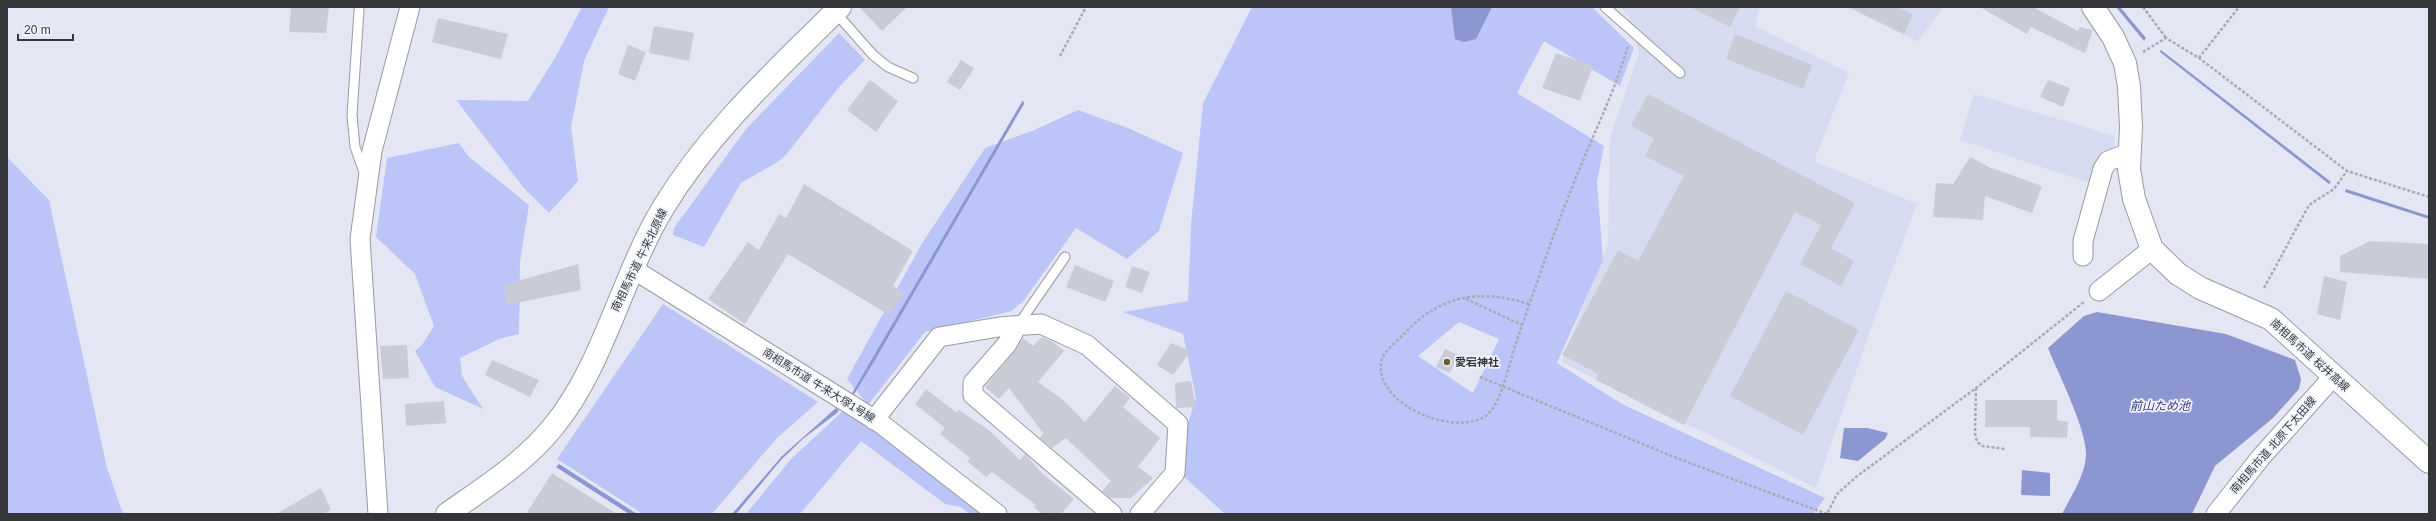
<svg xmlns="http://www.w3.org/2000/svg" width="2436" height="521" font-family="Helvetica,'Noto Sans JP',sans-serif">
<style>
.built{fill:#d7dbef}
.green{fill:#bbc5f8;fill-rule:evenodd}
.water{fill:#8c96d0}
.building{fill:#c9ccd7}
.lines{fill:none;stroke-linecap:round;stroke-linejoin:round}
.service-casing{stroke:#989aa5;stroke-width:11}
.minor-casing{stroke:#989aa5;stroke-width:21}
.tertiary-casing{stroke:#989aa5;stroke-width:24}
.path{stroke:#a7a9b3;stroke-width:2.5;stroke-dasharray:3 2;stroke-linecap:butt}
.service{stroke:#fff;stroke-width:9}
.minor{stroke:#fff;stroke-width:19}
.tertiary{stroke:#fff;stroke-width:22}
.poi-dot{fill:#6b602c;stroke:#f2f4fe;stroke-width:1.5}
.labels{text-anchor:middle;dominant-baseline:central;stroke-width:3.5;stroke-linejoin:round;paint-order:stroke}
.street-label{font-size:11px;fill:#35363a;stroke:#f2f4fe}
.poi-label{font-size:11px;font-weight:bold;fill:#35363a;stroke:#f2f4fe;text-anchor:start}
.water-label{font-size:12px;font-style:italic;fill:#34387e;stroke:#f2f4fe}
</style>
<rect width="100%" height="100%" fill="#e4e7f3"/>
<path class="built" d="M1620 7H1760L1755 26 1849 73 1814 161 1917 204 1877 311 1816 488 1561 362 1608 245 1610 137 1639 53 1629 16Z
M1848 7H1943L1918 42Z
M1974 94 2115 136V153L2090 183 1960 140Z"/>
<path class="green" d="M582 7H609L584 61 571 127 578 181 549 213 523 187 456 100 528 101 555 58Z
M1252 7H1592L1634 48 1620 86 1544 41 1517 93 1604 146 1597 182 1603 260 1557 363 1622 404 1825 498 1813 514H1225L1181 474 1183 439 1196 398 1183 334 1123 312 1188 301 1191 225 1203 103ZM1459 322 1499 339 1473 393 1418 356Z
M839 33 865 60 839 87 786 155 776 163 741 183 704 247 673 235 674 228 746 129Z
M1078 110 1128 128 1183 153 1159 231 1127 259 1076 228 1024 300 1012 311 925 332 868 405 847 379 921 245 985 148 1032 131Z
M459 143 468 156 529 205 520 262 519 334 499 339 460 358 462 376 483 409 435 387 415 351 422 345 434 326 415 274 376 237 387 158Z
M7 157 49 200 107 468 123 514H7Z
M663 304 818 402 776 439 712 514H643L557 459Z
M843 411 874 430 982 514H970L961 507 945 504 861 441 800 514H746L791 459Z"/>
<path class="water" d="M1451 7H1492L1476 39 1464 42 1455 39Z
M2116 7H2120L2146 38 2144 41Z
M2161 50 2331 182 2329 184 2160 52Z
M1023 100 1024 104 872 365 853 396 851 395Z
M2346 189 2429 216V219L2345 192Z
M2097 312 2226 334 2295 360 2301 379 2299 389 2273 418 2215 466 2192 514H2062C2071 496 2085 476 2086 455 2087 430 2058 373 2048 348L2084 316Z
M836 408 839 410 837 413 804 438 781 460 736 514H732L782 456Z
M1844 428H1867L1888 433 1885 439 1858 461 1840 458Z
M559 464 637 514H629L556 467Z
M2022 470 2050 473V496L2021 495Z"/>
<path class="building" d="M291 7H329L326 33 289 32Z
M859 7H907L882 31Z
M1690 7H1740L1730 27Z
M1848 7H1898L1913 15 1904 34Z
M1980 7H2033L2078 31 2080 27 2093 30 2085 53 2031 27 2027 34Z
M438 18 508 34 501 59 432 42Z
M654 26 694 33 689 61 649 53Z
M1735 34 1812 65 1803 89 1726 59Z
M628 45 646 52 635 81 618 74Z
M1556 53 1593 66 1580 101 1542 88Z
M961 60 974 68 960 90 947 82Z
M870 80 898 101 876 132 847 110Z
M2048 80 2070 88 2063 107 2040 97Z
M1648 94 1855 203 1831 248 1854 261 1841 286 1800 264 1821 225 1795 212 1684 425 1596 380 1598 374 1562 355 1618 250 1638 261 1684 176 1645 156 1654 138 1631 126Z
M1970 157 1989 167 2042 186 2032 213 1985 196 1983 220 1933 217 1936 183 1953 184Z
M804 184 913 251 893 286 905 294 889 315 788 254 745 324 708 299 748 242 759 250 779 214 786 218Z
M2370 241 2429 244V279L2340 272V256Z
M578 264 581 290 506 305 504 285Z
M1075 265 1114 281 1105 302 1066 287Z
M1132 266 1150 272 1142 293 1125 287Z
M2324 276 2347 282 2340 320 2317 314Z
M1786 291 1859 330 1803 435 1730 396Z
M1042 337 1053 342 1064 351 1038 382 1062 399 1085 422 1115 386 1130 398 1123 407 1160 438 1138 467 1153 478 1131 498H1110L1102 491 1111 481 1066 438 1052 448 1040 438 1043 433 1009 388 999 399 985 387 1015 351 1023 338 1033 346Z
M1171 343 1191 351 1173 375 1157 365Z
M407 345 409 378 383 379 380 346Z
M1445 349 1458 355 1450 373 1436 367Z
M492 360 539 380 530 397 485 375Z
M1191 381 1196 407 1176 408 1175 383Z
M926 389 957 413 959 410 990 431 1020 460 1025 454 1042 473 1074 499 1061 514H1042L1034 507 1036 505 992 472 986 477 967 461 970 458 940 434 945 428 915 404Z
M1985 400H2057V420L2068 422 2067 438 2030 437V427H1985Z
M444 401 446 423 406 426 405 404Z
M552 473 617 514H526Z
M321 488 331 510 323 514H276Z"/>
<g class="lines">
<g class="service-casing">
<path id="service" d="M1605 7 1680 73
M359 10 352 115 355 147 365 175
M835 12 873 55 888 67 913 78
M1018 325 1065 257"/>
</g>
<g class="minor-casing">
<path id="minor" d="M2083 256V241L2103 169 2108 161 2129 153
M633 269 880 423 997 514
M2099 291 2152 249
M1017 326 1007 344 973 383V395L1112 514
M874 420 939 337 999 327 1041 324 1087 345 1178 424 1175 473 1140 514
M378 514 360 239 372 151 410 7
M2216 514 2261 457 2333 377"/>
</g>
<g class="tertiary-casing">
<path id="tertiary" d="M2093 7 2113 37 2125 63 2129 86 2131 127 2129 169 2134 199 2152 249 2178 274 2200 288 2271 319 2429 462
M447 514C485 487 524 463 553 427 603 367 622 276 663 208 711 129 776 71 840 7"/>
</g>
<path class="path" d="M2143 7 2166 38
M2143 52 2166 38 2199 58 2347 171 2429 197
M1060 56 1086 7
M2199 58 2239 7
M2264 288 2309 205 2334 189 2347 171
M1466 299 1522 325
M1529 304C1480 289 1441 294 1405 333 1399 340 1385 350 1382 359 1369 404 1461 441 1489 413 1501 402 1510 361 1516 343 1534 291 1552 237 1573 185 1591 139 1614 94 1628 46
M1480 377 1679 459 1827 514 1837 494 1856 477 1980 385 2084 302
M1976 388 1975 433 1977 442 1983 446 2005 449"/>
<use href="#service" class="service"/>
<use href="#minor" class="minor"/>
<use href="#tertiary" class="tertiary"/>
</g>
<circle class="poi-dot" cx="1447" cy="362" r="4"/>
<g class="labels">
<g class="street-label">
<text transform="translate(639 260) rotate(-64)">南相馬市道 牛来北原線</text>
<text transform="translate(2310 355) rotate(42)">南相馬市道 桜井高線</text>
<text transform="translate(819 385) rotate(32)">南相馬市道 牛来大塚1号線</text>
<text transform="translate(2273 445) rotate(-49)">南相馬市道 北原下太田線</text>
</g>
<g class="poi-label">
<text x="1455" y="362">愛宕神社</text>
</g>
<g class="water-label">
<text x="2160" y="406">前山ため池</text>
</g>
</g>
<rect width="2436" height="521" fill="none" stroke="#35363a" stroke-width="16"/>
<path d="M18 34v6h55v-6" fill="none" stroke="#35363a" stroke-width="2"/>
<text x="24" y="34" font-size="12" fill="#35363a" stroke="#f2f4fe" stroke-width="3" paint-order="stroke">20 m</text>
</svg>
